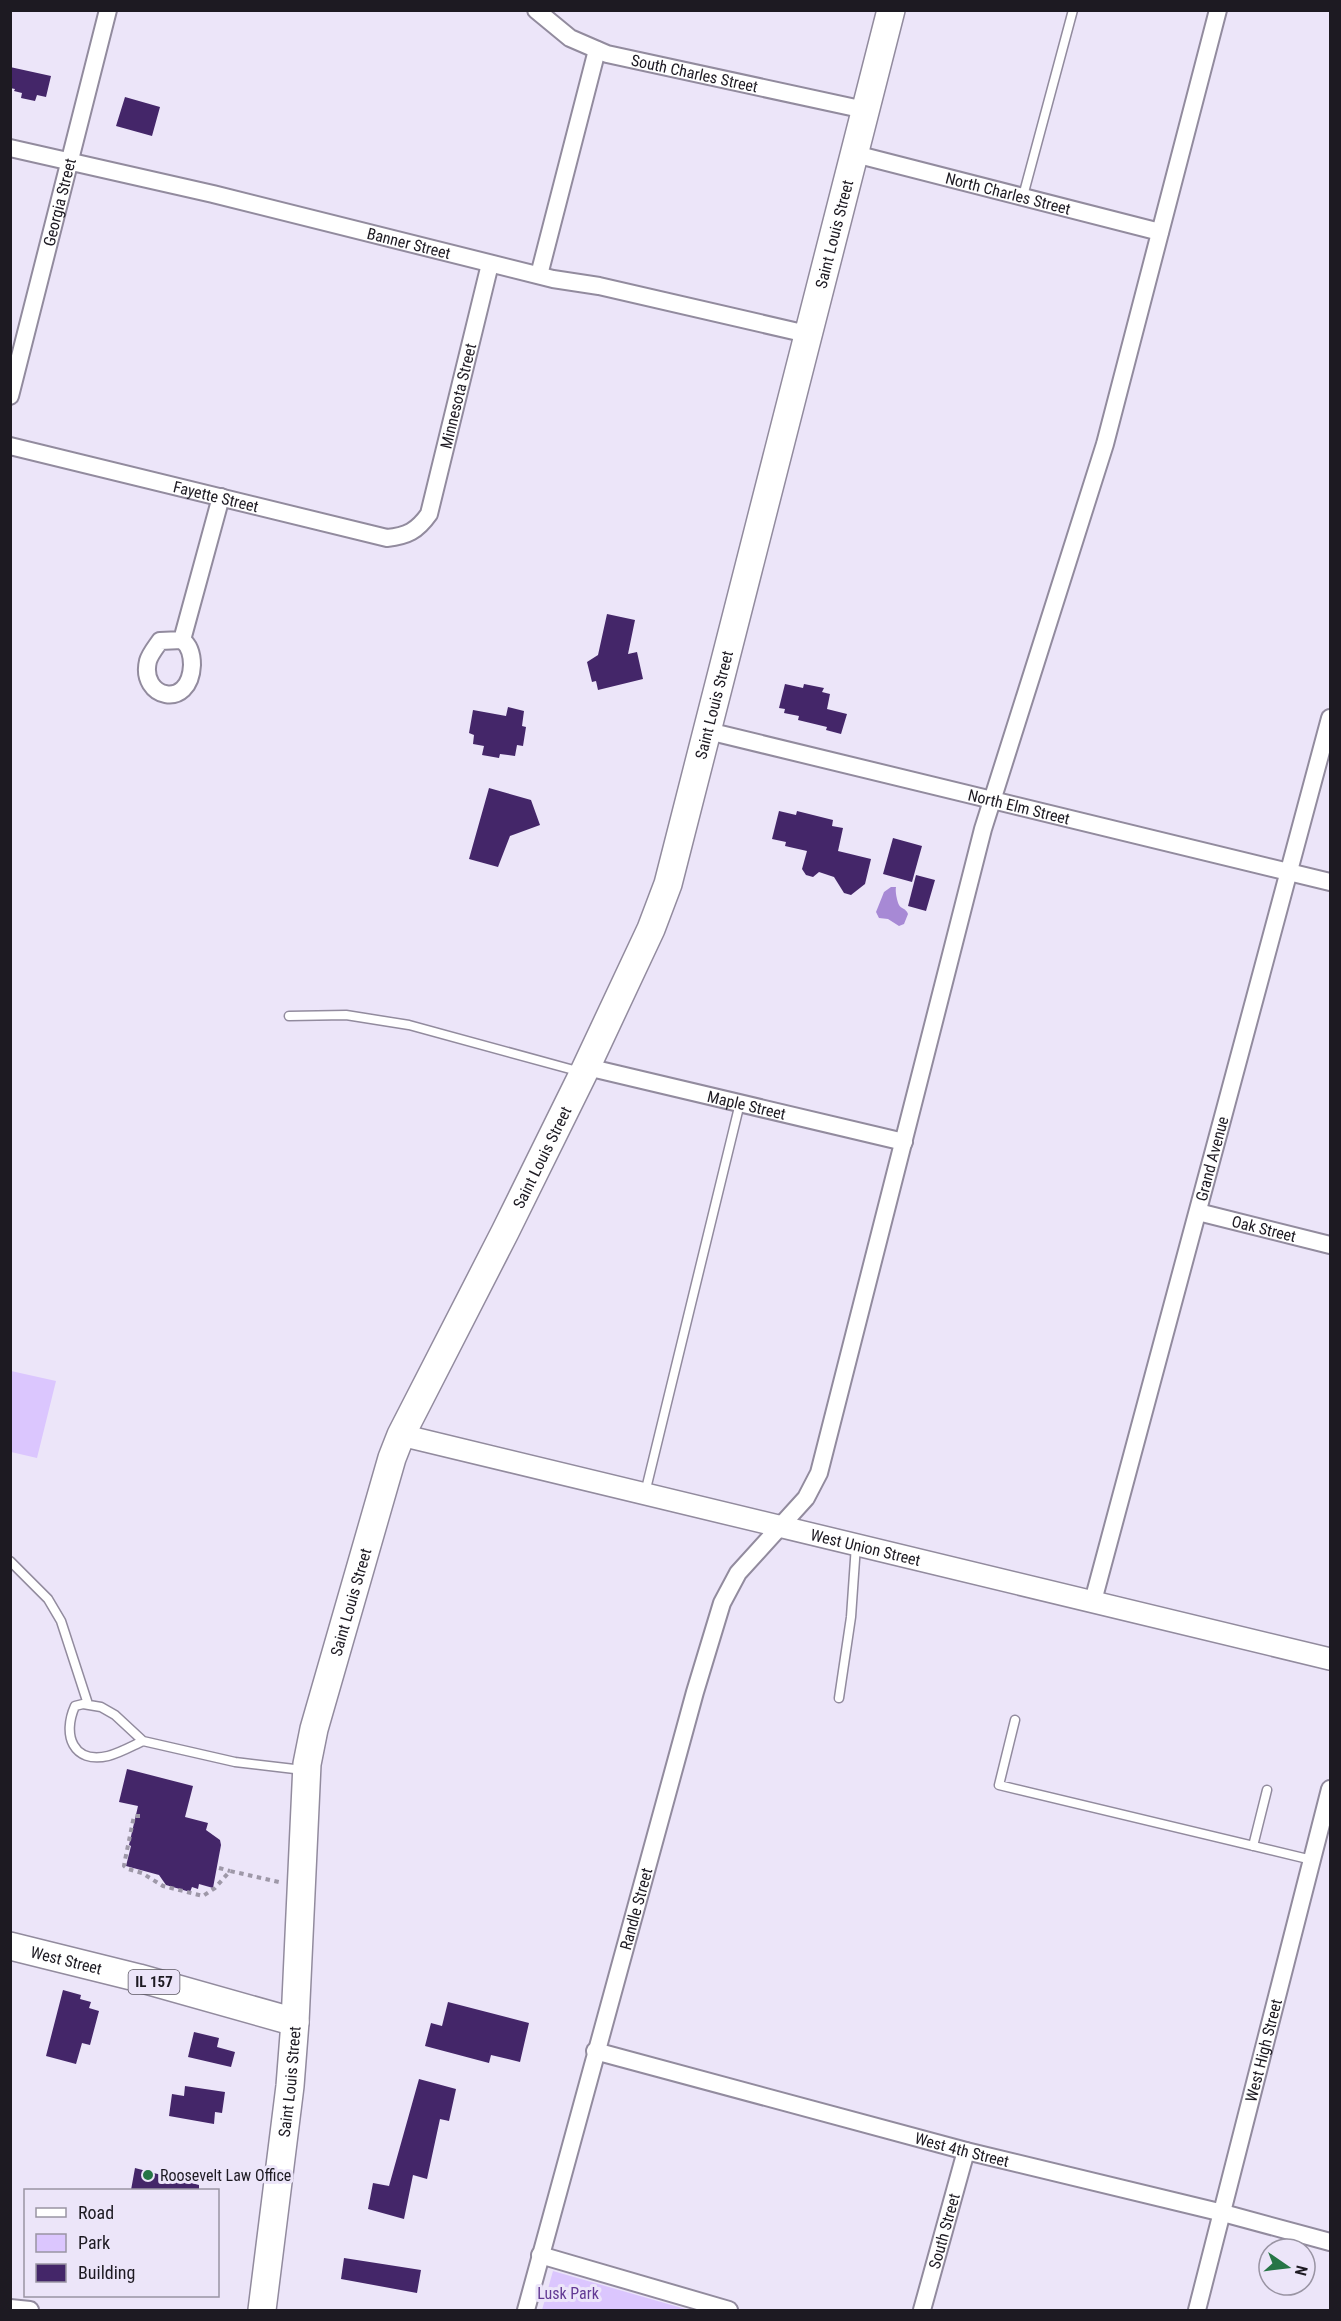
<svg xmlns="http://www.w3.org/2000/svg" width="1341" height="2321" font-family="'Roboto Condensed',sans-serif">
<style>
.green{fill:#dbc6fe}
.water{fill:#a789d5}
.building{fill:#442669}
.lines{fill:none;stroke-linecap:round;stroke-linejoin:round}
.service-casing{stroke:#928b9e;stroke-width:11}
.minor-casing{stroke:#928b9e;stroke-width:20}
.tertiary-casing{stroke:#928b9e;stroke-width:24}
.primary-casing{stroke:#928b9e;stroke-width:30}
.path{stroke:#9e98a8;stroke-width:4;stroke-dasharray:4.5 4.5;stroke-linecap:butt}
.service{stroke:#fff;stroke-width:8}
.minor{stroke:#fff;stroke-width:16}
.tertiary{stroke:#fff;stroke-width:21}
.primary{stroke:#fff;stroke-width:27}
.poi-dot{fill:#267546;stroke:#ece5f9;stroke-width:2}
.labels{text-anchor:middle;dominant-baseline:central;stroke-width:6;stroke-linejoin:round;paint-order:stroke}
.shield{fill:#ece5f9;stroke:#5b5762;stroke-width:1.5}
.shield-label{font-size:15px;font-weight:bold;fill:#1d1a22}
.street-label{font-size:16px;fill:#1d1a22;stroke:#ece5f9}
.poi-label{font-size:16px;fill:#1d1a22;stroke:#ece5f9;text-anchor:start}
.park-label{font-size:16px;fill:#633a94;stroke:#ece5f9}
</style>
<rect width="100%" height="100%" fill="#ece5f9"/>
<path class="green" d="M11 1371 56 1381 37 1458 11 1452Z
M553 2271 689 2310H542Z"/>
<path class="water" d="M891 887H896C895 891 897 901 899 905 901 909 906 908 908 914L904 924 899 926 888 919 879 918 876 912 884 892Z"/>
<path class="building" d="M10 67 51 76 46 97 37 95 35 101 21 98 22 93 14 91 15 89 10 88Z
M125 97 160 107 152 136 116 126Z
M607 614 635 620 628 654 637 652 643 679 598 690 596 681 592 682 587 662 598 655Z
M785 684 803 688 804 684 824 688 822 692 830 694 827 709 847 714 841 734 826 730 827 727 798 720 799 716 784 713 785 709 779 708Z
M508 707 524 711 522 726 526 727 523 746 517 745 515 756 500 754 499 758 482 755 484 746 473 744 474 735 469 733 473 710 506 716Z
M489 788 531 800 540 825 510 836 498 867 469 859Z
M779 811 796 815 797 811 833 820 832 826 843 828 838 851 871 859 865 884 851 895 844 893 834 877 819 872 813 877 806 875 802 869 807 851 785 846 786 842 772 839Z
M893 838 922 846 912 882 883 874Z
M916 875 935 880 926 911 908 906Z
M127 1769 193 1786 185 1817 208 1823 206 1830 220 1840 221 1845 213 1888 199 1884 198 1889 192 1887 190 1892 166 1885 159 1875 126 1866 131 1846 129 1845 138 1806 119 1802Z
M63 1990 81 1995 80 1999 91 2002 89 2008 99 2011 90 2045 82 2043 76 2064 46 2056Z
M448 2002 529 2023 520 2062 491 2055 489 2063 425 2046 431 2023 442 2026Z
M194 2032 219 2038 217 2047 235 2052 231 2067 188 2057Z
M419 2079 456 2089 449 2121 440 2119 427 2179 413 2175 404 2219 368 2209 373 2183 389 2186Z
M185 2086 225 2092 222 2113 215 2112 214 2124 169 2116 172 2094 184 2096Z
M135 2168 199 2185V2190H131Z
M344 2258 421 2270 417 2293 341 2279Z"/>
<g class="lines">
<g class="service-casing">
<path id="service" d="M1023 196 1073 10
M289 1016 346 1015 409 1025 581 1072
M645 1493 740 1103
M10 1561 48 1599 61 1621 88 1704
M839 1698 851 1617 856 1545
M1015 1720 999 1785 1312 1860
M143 1741C132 1746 120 1753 108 1756 73 1764 62 1735 75 1706L83 1704 101 1707 115 1715 143 1741 235 1762 303 1770
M1253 1846 1267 1790"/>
</g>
<g class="minor-casing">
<g id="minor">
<path id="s1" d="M536 10 570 38 607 54 865 110"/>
<path id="s2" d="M10 148 213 194 553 279 599 286 807 334"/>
<path id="s3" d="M855 154 1160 232"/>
<path d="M539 275 597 50"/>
<path id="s4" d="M10 396 108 10"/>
<path id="s5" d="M10 446 387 538C407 536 417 531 429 514L490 264"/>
<path d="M182 640C190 646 192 655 192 665 190 711 139 698 148 661 150 654 156 647 160 641L182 640 221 497"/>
<path id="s6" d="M708 731 1330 882"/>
<path id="s7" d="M587 1067 904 1142"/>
<path id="s8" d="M1198 1212 1330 1245"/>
<path id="s9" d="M1093 1601 1330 718"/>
<path id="s10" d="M595 2051 966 2151 1223 2213 1330 2242"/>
<path d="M540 2255 729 2310"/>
<path d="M10 2308 30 2310"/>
<path id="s11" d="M526 2310 695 1692 722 1603 738 1573 806 1498 819 1473 983 829 1105 444 1218 10"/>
<path id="s12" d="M922 2310 966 2151"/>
<path id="s13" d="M1197 2310 1330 1789"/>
</g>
</g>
<g class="tertiary-casing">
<g id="tertiary">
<path id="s14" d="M401 1435 1330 1659"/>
</g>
</g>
<g class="primary-casing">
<g id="primary">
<path id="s15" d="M10 1946 139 1978 295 2022"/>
<path id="s16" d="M262 2310 290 2086 295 2022 307 1764 314 1729 392 1458 401 1435 505 1232 583 1074 651 929 668 884 891 10"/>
</g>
</g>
<path class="path" d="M140 1816H134L125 1860 124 1866 128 1869 142 1873 163 1886 203 1896 215 1888 230 1871 279 1882
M219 1868 230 1871"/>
<use href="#service" class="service"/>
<use href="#minor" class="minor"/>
<use href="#tertiary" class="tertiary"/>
<use href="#primary" class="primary"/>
</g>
<circle class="poi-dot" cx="148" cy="2175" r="6"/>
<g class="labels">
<rect class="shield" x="128.5" y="1970" width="51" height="24" rx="4.5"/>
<g class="shield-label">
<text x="154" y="1982">IL 157</text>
</g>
<g class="street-label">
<text stroke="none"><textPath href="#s1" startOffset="174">South Charles Street</textPath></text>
<text stroke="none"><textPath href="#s3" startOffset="158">North Charles Street</textPath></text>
<text stroke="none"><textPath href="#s4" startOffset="200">Georgia Street</textPath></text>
<text stroke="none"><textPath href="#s16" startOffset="2174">Saint Louis Street</textPath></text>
<text stroke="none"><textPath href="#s2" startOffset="410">Banner Street</textPath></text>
<text stroke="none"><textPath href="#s5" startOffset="560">Minnesota Street</textPath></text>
<text stroke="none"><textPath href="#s5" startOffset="212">Fayette Street</textPath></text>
<text stroke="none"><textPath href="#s16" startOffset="1688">Saint Louis Street</textPath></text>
<text stroke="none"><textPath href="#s6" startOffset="320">North Elm Street</textPath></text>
<text stroke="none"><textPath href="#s7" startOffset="164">Maple Street</textPath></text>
<text stroke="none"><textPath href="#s16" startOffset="1202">Saint Louis Street</textPath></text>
<text stroke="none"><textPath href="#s9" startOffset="458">Grand Avenue</textPath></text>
<text stroke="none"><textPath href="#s8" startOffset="68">Oak Street</textPath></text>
<text stroke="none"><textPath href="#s14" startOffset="478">West Union Street</textPath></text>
<text stroke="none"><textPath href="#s16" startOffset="716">Saint Louis Street</textPath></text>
<text stroke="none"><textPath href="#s11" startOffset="416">Randle Street</textPath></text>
<text stroke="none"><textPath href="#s15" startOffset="58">West Street</textPath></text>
<text stroke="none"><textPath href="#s13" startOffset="268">West High Street</textPath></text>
<text stroke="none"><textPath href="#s16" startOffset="230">Saint Louis Street</textPath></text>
<text stroke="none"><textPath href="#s10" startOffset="380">West 4th Street</textPath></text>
<text stroke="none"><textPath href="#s12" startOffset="82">South Street</textPath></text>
</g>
<g class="poi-label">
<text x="160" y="2175">Roosevelt Law Office</text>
</g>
<g class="park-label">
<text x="568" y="2293">Lusk Park</text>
</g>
</g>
<rect width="1341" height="2321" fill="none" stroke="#1d1a22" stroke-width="24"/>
<rect x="24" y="2189" width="195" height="108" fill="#ece5f9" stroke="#9994a3" stroke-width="1.5"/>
<rect x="36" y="2208" width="30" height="9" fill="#ffffff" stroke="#9994a3" stroke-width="1.5"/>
<text x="78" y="2219" font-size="18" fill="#1d1a22">Road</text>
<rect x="36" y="2234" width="30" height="18" fill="#dbc6fe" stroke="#9994a3" stroke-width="1.5"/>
<text x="78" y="2249" font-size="18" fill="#1d1a22">Park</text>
<rect x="36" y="2264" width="30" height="18" fill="#442669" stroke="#9994a3" stroke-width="1.5"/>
<text x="78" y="2279" font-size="18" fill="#1d1a22">Building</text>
<g transform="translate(1287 2267) rotate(104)"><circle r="28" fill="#ece5f9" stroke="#9994a3" stroke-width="1.5"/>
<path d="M0-4.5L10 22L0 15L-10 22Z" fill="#267546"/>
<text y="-9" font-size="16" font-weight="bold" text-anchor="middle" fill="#1d1a22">N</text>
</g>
</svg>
